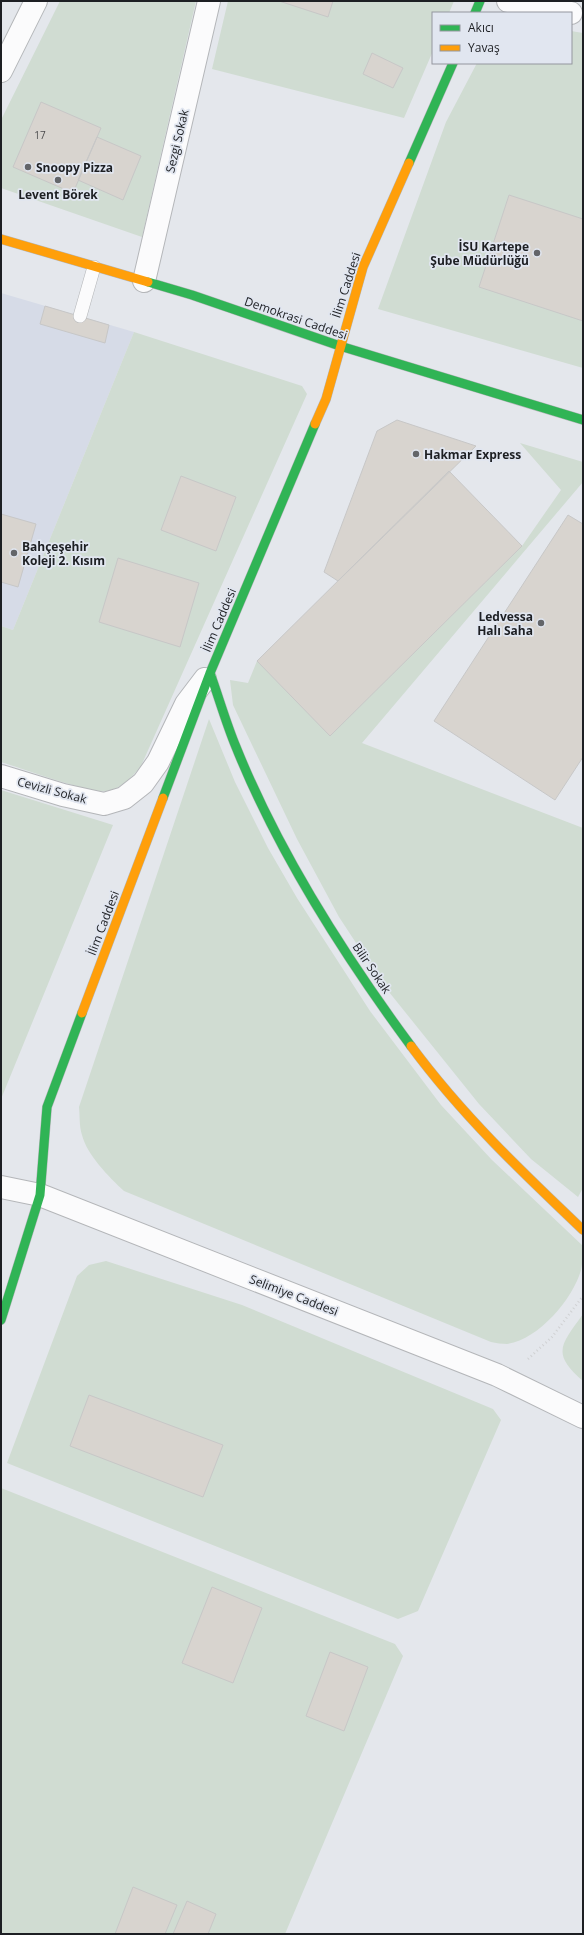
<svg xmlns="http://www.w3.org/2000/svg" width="584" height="1935" font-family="'Open Sans',sans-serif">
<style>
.built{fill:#d6dbe7}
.green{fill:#d0dcd2}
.building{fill:#d8d4cf;stroke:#c7c7c7}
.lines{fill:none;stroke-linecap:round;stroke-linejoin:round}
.lane-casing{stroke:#b4b6b9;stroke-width:14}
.street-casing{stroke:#b4b6b9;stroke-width:24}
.fast-casing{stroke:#b4b6b9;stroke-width:10}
.slow-casing{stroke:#b4b6b9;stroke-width:10}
.path{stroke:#cfd0d2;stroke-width:2.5;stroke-dasharray:1 3;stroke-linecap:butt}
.lane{stroke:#fbfbfc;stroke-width:13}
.street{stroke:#fbfbfc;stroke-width:22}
.fast{stroke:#30b455;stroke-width:9}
.slow{stroke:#ff9f0a;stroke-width:9}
.poi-dot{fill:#636569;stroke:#e1e6f0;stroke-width:1.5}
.labels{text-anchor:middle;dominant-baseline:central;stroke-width:3.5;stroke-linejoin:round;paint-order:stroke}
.number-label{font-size:10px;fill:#4c4c4e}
.street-label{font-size:12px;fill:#1d1f23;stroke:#e1e6f0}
.poi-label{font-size:12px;font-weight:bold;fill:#1d1f23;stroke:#e1e6f0;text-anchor:start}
</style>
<rect width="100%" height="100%" fill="#e4e7ec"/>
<path class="built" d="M1 293 134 332 13 630 1 626Z"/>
<path class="green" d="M60 1H196L142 237 1 188V120Z
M228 1H454L449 13H433V51L404 118 212 69Z
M571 31 583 33V368L378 309 446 122 477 63H571Z
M134 332 302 386 307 394 141 766C132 777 122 788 107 791 91 794 21 768 1 762V626L13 630Z
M520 443 583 462V482L362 743 583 828V1188L578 1197 531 1159 479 1104 385 987 339 917 297 839 233 705 230 680 248 683 257 661 330 735 522 546 561 490Z
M209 719 235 782 268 848 297 898 370 1011 441 1105 492 1160 583 1246C582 1253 583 1263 581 1270 573 1299 538 1340 507 1344 502 1344 496 1343 491 1342L124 1191C109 1177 87 1155 82 1135 79 1126 80 1116 79 1107Z
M1 790 113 825 1 1099Z
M106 1261 242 1305 493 1409 501 1420 418 1611 398 1619 7 1463 77 1276 89 1265Z
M583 1314V1381C550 1353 562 1344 583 1314Z
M1 1488 395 1644 403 1656 285 1934H1Z"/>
<path class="building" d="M279 1H333L328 17Z
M372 53 403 68 393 88 363 74Z
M41 102 101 128 73 193 13 167Z
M97 137 141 156 123 200 78 180Z
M509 195 583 219V321L479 287Z
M45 306 109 325 105 343 40 324Z
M397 420 476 446 338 581 324 572 377 431Z
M449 471 522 546 330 736 257 661Z
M181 476 236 497 216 551 161 530Z
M1 514 36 524 18 587 1 582Z
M568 515 583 524V757L555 800 434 721Z
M118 558 199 583 180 647 99 622Z
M89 1395 223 1445 203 1497 70 1446Z
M212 1587 262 1608 233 1683 182 1663Z
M330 1652 368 1667 344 1731 306 1716Z
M133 1887 177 1905 165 1934H115Z
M187 1901 216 1914 208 1934H173Z"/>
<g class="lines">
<g class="lane-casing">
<path id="lane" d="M80 316 94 267"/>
</g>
<g class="street-casing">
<path id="street" d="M508 1 571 13
M1 71 36 1
M144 281 209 1
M1 776 63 795 104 804 124 798 143 783 158 762 186 704 205 679
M1 1187 40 1195 497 1375 583 1417"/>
</g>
<g class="fast-casing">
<path id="fast" d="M475 13 480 1
M409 163 453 63
M148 282 192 295 340 346 583 420
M210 673C219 698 226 723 236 747 279 854 343 954 411 1046
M163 798 210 673 315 424
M1 1320 40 1195 47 1107 82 1013"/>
</g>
<g class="slow-casing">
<path id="slow" d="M1 239 148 282
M315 424 326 399 363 267 409 163
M82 1013 163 798
M411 1046C462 1115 522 1172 583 1230"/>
</g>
<path class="path" d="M528 1359 552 1337 583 1296"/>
<use href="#lane" class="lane"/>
<use href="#street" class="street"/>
<use href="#fast" class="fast"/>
<use href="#slow" class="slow"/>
</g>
<g class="poi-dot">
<circle cx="28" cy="167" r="4"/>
<circle cx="58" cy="180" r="4"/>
<circle cx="537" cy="253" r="4"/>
<circle cx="416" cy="454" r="4"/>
<circle cx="14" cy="553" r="4"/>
<circle cx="541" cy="623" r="4"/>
</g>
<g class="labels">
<g class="number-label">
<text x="40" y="135">17</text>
</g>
<g class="street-label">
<text transform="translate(177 141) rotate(-77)">Sezgi Sokak</text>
<text transform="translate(346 285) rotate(-72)">İlim Caddesi</text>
<text transform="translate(296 318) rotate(19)">Demokrasi Caddesi</text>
<text transform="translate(219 620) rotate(-67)">İlim Caddesi</text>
<text transform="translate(52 790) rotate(15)">Cevizli Sokak</text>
<text transform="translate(103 923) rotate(-69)">İlim Caddesi</text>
<text transform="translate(372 968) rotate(56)">Bilir Sokak</text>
<text transform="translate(294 1295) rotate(21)">Selimiye Caddesi</text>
</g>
<g class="poi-label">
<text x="36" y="167">Snoopy Pizza</text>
<text x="58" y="194" text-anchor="middle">Levent Börek</text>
<text x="529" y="246" text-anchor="end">İSU Kartepe<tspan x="529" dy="14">Şube Müdürlüğü</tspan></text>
<text x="424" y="454">Hakmar Express</text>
<text x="22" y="546">Bahçeşehir<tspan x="22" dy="14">Koleji 2. Kısım</tspan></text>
<text x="533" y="616" text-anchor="end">Ledvessa<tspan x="533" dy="14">Halı Saha</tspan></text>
</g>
</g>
<rect width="584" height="1935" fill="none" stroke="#1d1f23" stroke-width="4"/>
<rect x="432" y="12" width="140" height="52" fill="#e1e6f0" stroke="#93969e"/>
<rect x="440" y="25" width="20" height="6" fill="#30b455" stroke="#93969e"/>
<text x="468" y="32" font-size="12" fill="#1d1f23">Akıcı</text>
<rect x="440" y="45" width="20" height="6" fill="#ff9f0a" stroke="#93969e"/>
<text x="468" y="52" font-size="12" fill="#1d1f23">Yavaş</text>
</svg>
